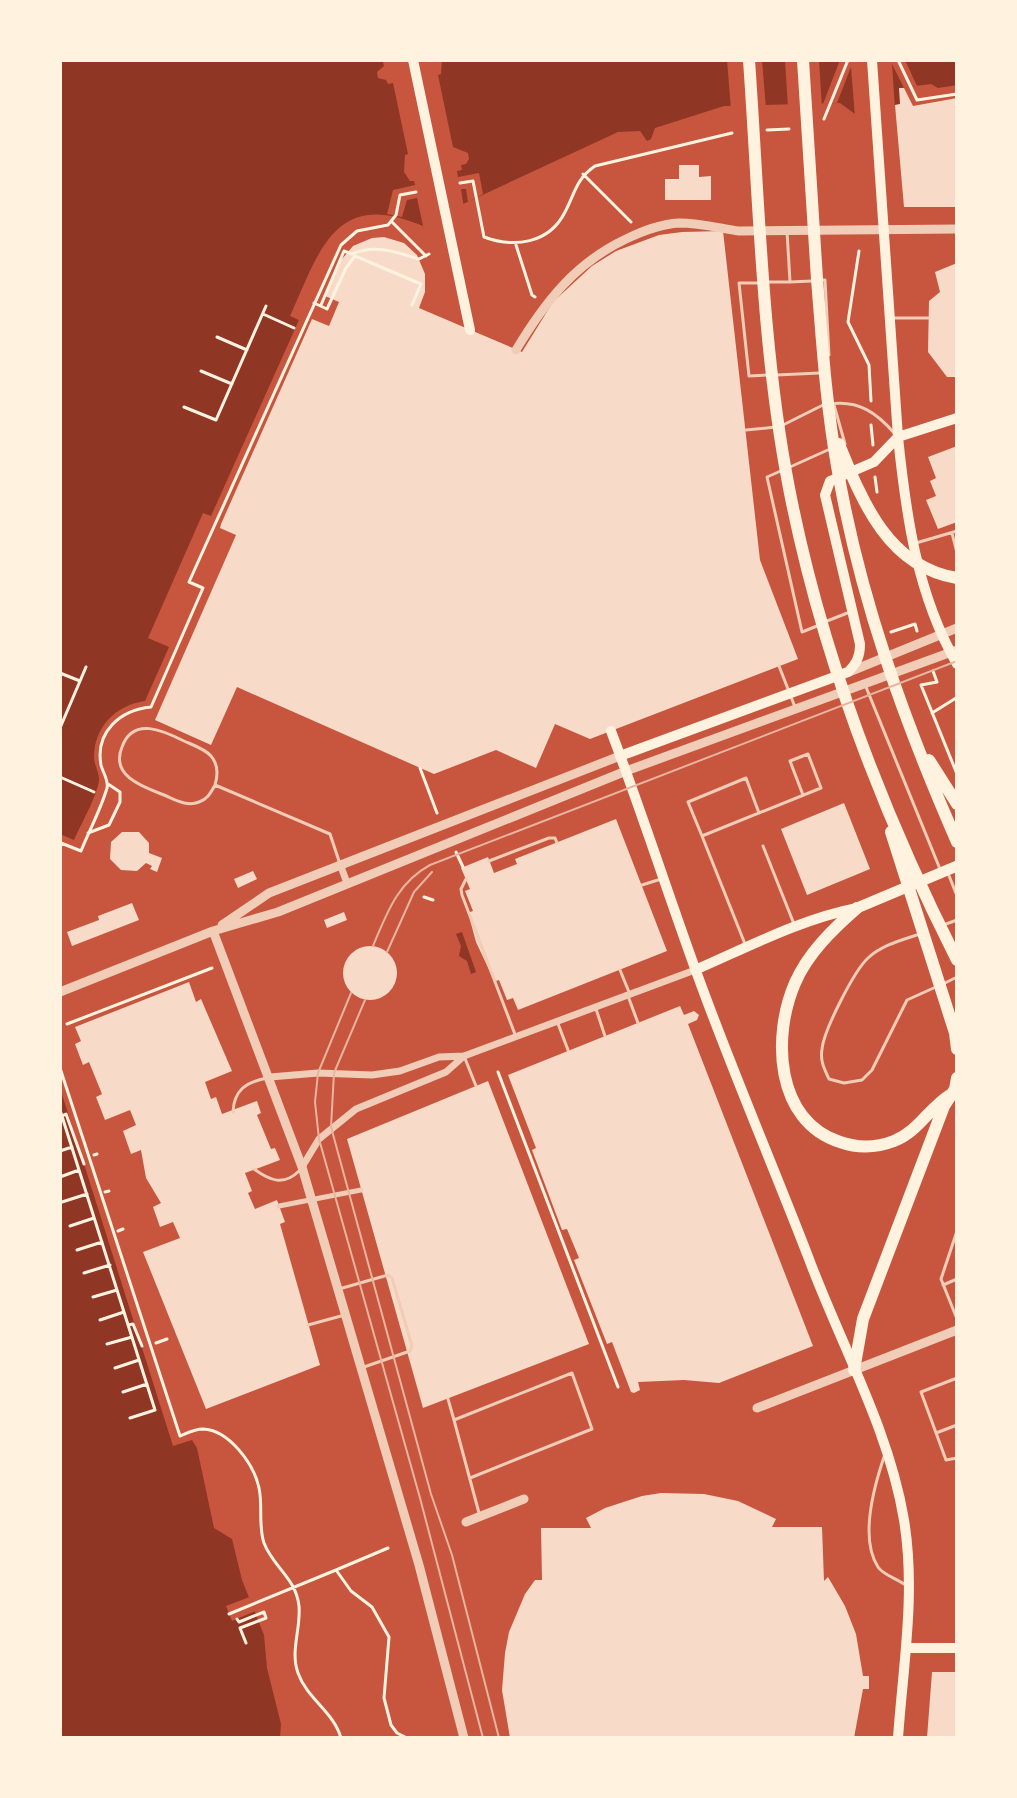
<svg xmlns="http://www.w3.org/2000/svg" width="1017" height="1798" font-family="Quicksand,sans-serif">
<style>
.water{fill:#8f3625}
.pier{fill:#c8553d}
.building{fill:#f7dbc8}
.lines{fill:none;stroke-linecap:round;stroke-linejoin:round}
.path{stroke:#fff3e0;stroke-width:3}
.service{stroke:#f1ccb7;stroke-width:3}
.pedestrian{stroke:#f1ccb7;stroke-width:5}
.minor{stroke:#f1ccb7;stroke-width:7}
.tertiary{stroke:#f1ccb7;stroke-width:9}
.secondary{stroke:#fff3e0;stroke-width:10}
.primary{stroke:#fff3e0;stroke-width:11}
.motorway{stroke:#fff3e0;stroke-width:12}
.tram{stroke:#e9b49f;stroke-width:2}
</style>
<rect width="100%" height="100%" fill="#c8553d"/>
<path class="water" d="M60 60H957V85L938 88 931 84 900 88V104L855 114 840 103 724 106 655 128 651 139 647 141 640 131 618 132 463 204 423 226C335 188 320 250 290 316L299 320 211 516 203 513 148 638 169 647 145 701C116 705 94 727 94 757 94 765 100 774 99 781 96 798 81 824 74 840L60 834Z
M462 932 476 972 471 974 467 961 459 956 461 946 456 934Z
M60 1088 173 1446 192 1440 197 1448 214 1528 232 1539 242 1580 264 1635 267 1668 281 1724 280 1738H60Z"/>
<path class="pier" d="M389 60H442L441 74 438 75 453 147 468 153 469 159 466 164 461 165 462 170 457 171 458 177 479 173 483 194 468 202 466 189H461L464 208 424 230 417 198 407 200 402 217 387 214 393 190 415 185 414 181H410L404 172 405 155 408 154 393 83 388 84 386 80 378 78 377 72 384 66 383 62Z
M727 60H762L766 109 731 110Z
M785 60H819L822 108H788Z
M840 60H905L917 86 904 88 892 64 895 109 855 118 851 67 837 103 823 104Z
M252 1596 258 1610 232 1621 226 1606Z"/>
<path class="building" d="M899 88H904L913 106 957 98V207H904L895 105 900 104Z
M679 165H699V177L711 176V200H665V179H679Z
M723 231 760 560 798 659 590 739 555 724 536 768 496 750 434 774 237 687 211 745 155 720 236 535 220 528 221 524 312 319 329 326 339 302 325 296 342 259 353 246 372 238 384 237 404 243 417 255 425 274V292L419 308 522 352 553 302 592 266 616 251 659 235 682 232Z
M957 263V377H947L928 352 929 301 940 292 935 272Z
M957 446V522L938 529 926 500 936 496 930 481 936 478 928 457Z
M844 803 870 869 807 895 781 829Z
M616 819 667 951 518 1010 513 998 507 1000 499 980 496 981 492 976 476 942 470 920V912L473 911 465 891 470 889 461 868 488 857 494 873 517 864 515 859Z
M122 832H139L149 843V853L162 858 157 872 150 869 152 866 146 863 137 871 121 870 110 859 111 842Z
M253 871 257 879 238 888 234 879Z
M132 903 139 920 72 946 67 932 99 920 98 916Z
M344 912 347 920 327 928 324 920Z
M343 973a27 27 0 1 1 54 0a27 27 0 1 1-54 0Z
M189 982 196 1002 201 999 232 1071 205 1082 211 1099 216 1097 222 1114 257 1101 261 1113 257 1115 271 1149 275 1148 280 1160 245 1173 252 1191 248 1193 255 1209 277 1200 285 1222 280 1224 320 1365 206 1409 143 1252 180 1238 173 1222 160 1227 153 1207 161 1203 146 1178 141 1150 131 1154 123 1131 136 1125 130 1110 105 1120 96 1097 102 1094 89 1062 83 1065 75 1044 81 1041 75 1027Z
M680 1006 684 1015 694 1011 699 1015 697 1020 688 1024 813 1346 719 1383 684 1380 638 1382 640 1390 634 1393 631 1392 612 1342 607 1344 574 1260 579 1258 567 1229 562 1230 532 1150 536 1148 508 1075Z
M488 1081 589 1344 423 1408 347 1139Z
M661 1493 704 1494 738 1501 776 1519 772 1527H822L824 1581 828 1577 845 1606 856 1634 863 1676H869V1689H863L854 1738H510L502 1690 505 1653 509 1632 525 1594 535 1580H542L541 1528H591L586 1518 605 1508 642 1496Z
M932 1672H957V1738H927Z"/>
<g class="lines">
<path class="path" d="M898 60 917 100 957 94
M824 119 848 60
M767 130 789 129
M583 174 631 222
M460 183 473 181 484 237C514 248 549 244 565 212 575 193 576 179 595 166L732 133
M392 222 426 256
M516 245 532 295 535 297
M859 251 848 322 869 365 871 401
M314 303 327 309 346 268 355 256 421 284 412 305
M321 305 344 251 352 254C375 244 396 252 419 259L429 254
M263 314 294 328
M217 337 247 350
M201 371 232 384
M184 407 216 420 266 306
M871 425 873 445
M875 477 877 492
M891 632 915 624 917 631
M933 671 937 682 921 685 957 774
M60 673 80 681
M932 713 956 698
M60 728 86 667
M420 768 437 813
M60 777 94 792
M88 833 109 825 120 802V792L108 784
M60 847 61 843 81 851C89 831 101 809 107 788 109 781 103 773 101 765 95 732 120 710 151 707L203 588 189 582 341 245 357 231 388 225 396 215 400 195 416 192
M456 852 463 867
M424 897 433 900
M67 1024 212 968
M60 1068 180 1436C187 1433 195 1429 203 1429 229 1430 254 1464 259 1488 263 1506 258 1525 264 1543 273 1567 296 1578 299 1606 301 1629 290 1651 298 1673 307 1699 334 1712 341 1738
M498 1072 618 1387
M60 1110 155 1410 130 1418
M62 1116 66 1114 84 1164
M60 1151 72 1147
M94 1155 97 1154
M60 1177 79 1170
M105 1192 109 1191
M62 1202 87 1194
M70 1226 94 1218
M118 1231 123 1229
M77 1250 102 1242
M84 1273 110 1265
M93 1297 117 1290
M100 1320 124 1312
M128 1325 133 1324 142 1346
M156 1343 167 1339
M107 1344 132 1337
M115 1368 139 1360
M123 1392 147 1384
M336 1570 388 1548
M229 1614 336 1570 351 1591 372 1607 389 1637 384 1698 391 1725 397 1733 407 1738
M237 1619 239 1622 264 1612 266 1618 240 1628 246 1643"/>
<path class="service" d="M787 231 790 282 812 281
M819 280H825L829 355
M766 282H790
M759 283H739L749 376 768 375
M893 318H929
M776 375 820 373
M830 404C859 400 877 413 895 434
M834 405 845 444
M783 425 823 405
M746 430 776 427
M790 467 830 449
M783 470 767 477 802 632 817 626
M952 533 957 553
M916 543 957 531
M827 621 850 612
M779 666 795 707
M866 687 940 869
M215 785C211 792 208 799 199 802 187 807 176 800 164 795 143 787 110 776 122 747 133 716 164 731 184 741 193 745 205 749 211 756 218 764 218 775 215 785L330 834 340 864
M702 836 688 802 746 778 759 813
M763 846 794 924
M489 861 549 838H555L557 843
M948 873 957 896
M466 879 461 889 462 895 516 1037
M642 885 661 879
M946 924 957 920
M920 934C902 940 882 945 868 958 854 971 824 1030 822 1049 820 1061 824 1068 829 1079L844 1083 862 1080 872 1070 907 1000 938 986
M745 944 702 836 821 788 808 754 790 761 803 795
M620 970 629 992
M945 983 957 977
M628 996 638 1023
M596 1009 605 1036
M557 1021 568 1050
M464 1056 476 1086
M233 1112C234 1090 246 1082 267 1078
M254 1169C270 1181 284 1186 299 1171
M957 1231 941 1279 957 1319
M943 1285 957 1279
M339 1289 388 1275 392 1278 412 1346 410 1351 364 1367
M308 1325 341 1316
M957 1378 921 1392 946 1460 957 1458
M448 1399 454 1420
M936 1433 957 1425
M885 1454C875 1483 859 1538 878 1567 883 1575 896 1578 904 1584
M470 1478 592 1429 572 1373 454 1420 479 1513"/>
<path class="pedestrian" d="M279 1206 361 1190"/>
<path class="minor" d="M340 864 347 883
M270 1077 318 1073 372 1075 400 1071 439 1057 464 1056 695 970
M302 1167 319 1139 356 1109 446 1072 464 1056"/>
<path class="tertiary" d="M516 350C545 302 575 263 626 239 643 231 660 224 679 223 700 223 719 228 739 231L957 229
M849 672 957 628
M222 925 269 893 620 756
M213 931 302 1167 419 1565 464 1738
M60 992 213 931 278 912 626 771 957 650
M757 1408 957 1330
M466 1522 524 1499"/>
<path class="secondary" d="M413 60 470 330
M872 60 898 437C906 515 917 595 957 664
M611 731C641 810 667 891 696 971 731 1068 772 1163 809 1259 841 1345 889 1429 904 1520 916 1593 903 1666 898 1738
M620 756 848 672C857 663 860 656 860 644L825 495 830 481 874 462 898 437 957 418
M695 970C748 947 801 919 857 908
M906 1648H957"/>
<path class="primary" d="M857 908 957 866"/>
<path class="motorway" d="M749 60C759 200 762 350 789 488 821 653 881 810 957 960
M803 60C807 133 812 206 817 279 822 341 826 404 837 466 859 596 904 721 957 842
M839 444C862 501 888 567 957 578
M929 760 957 804
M891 832 955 1033 957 1049
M857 908C833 929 808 953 795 983 772 1036 775 1121 840 1142 857 1148 876 1148 894 1141 918 1132 929 1108 950 1095
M854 1370 863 1319 944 1106 955 1089 957 1078"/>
<path class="tram" d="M373 946C387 913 397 883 430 865L957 661
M387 952 414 892 432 872
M351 993 318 1073 315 1102 319 1139 420 1498 483 1738
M365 1000 334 1073 331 1127 431 1494 452 1555 499 1738"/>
</g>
<rect width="1017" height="1798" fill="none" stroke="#fff3e0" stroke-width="124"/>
</svg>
